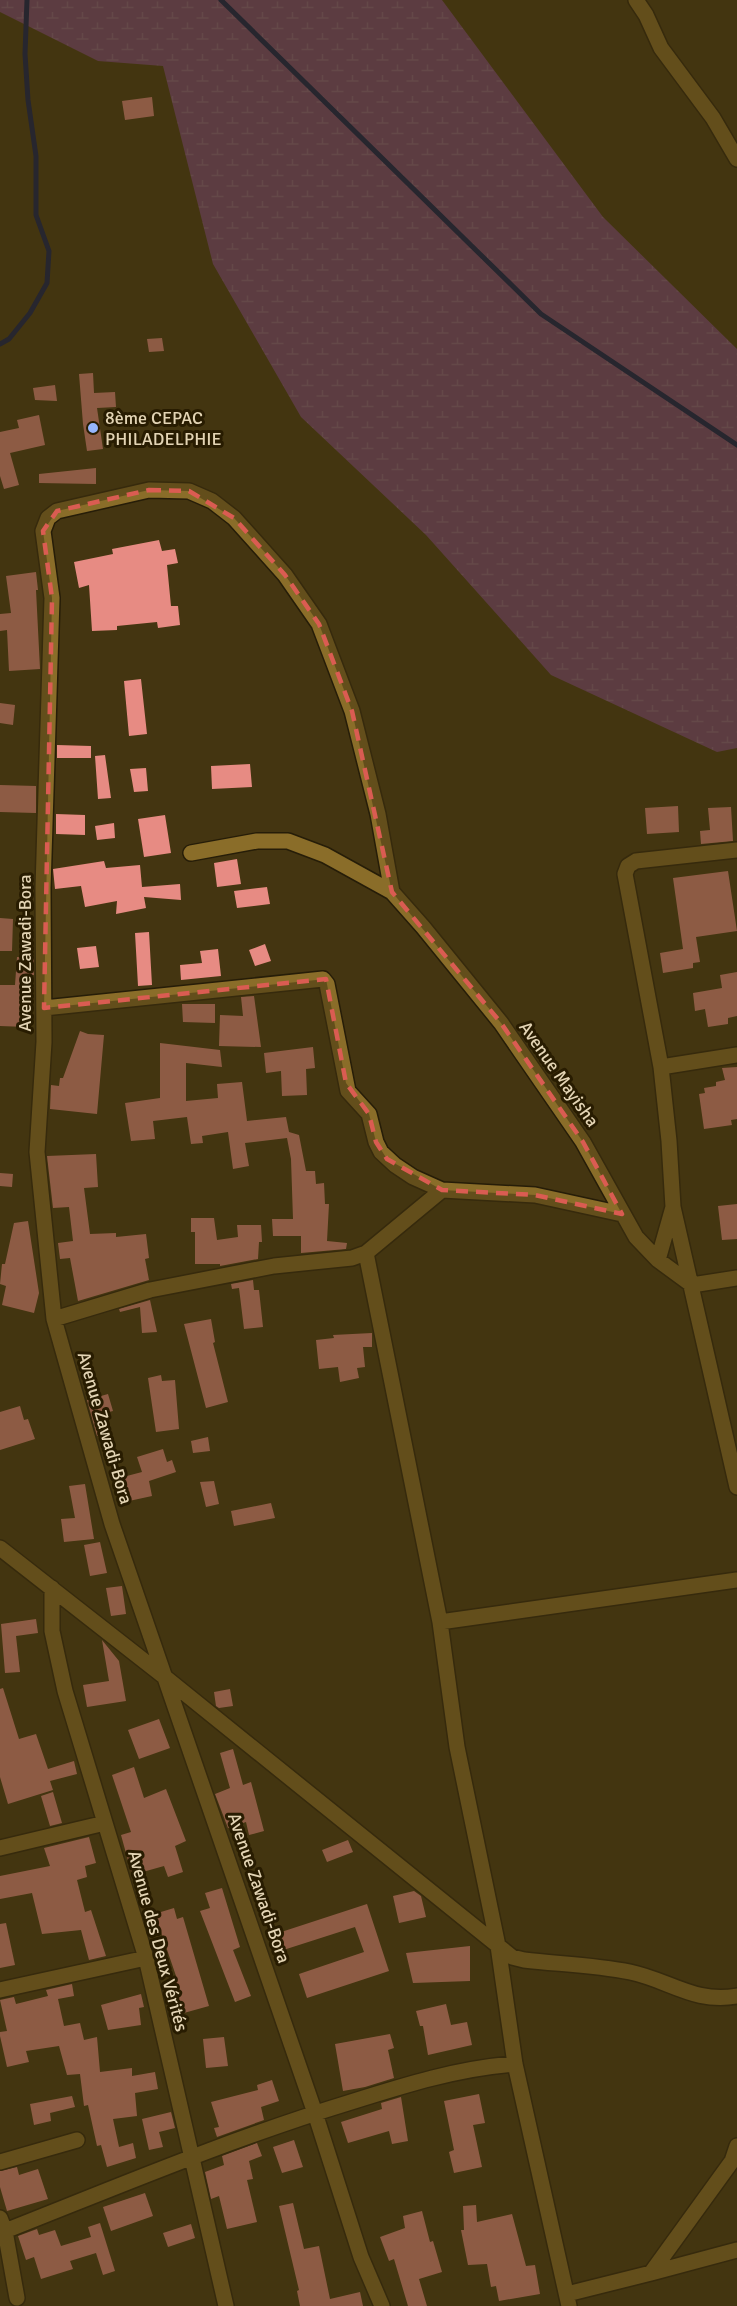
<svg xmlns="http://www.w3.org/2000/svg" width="737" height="2306" font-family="Signika,sans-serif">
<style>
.wetland{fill:url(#wetland-marsh)}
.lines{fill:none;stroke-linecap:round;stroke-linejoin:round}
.stream{stroke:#051452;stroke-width:5}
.building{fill:#e78b83}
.minor-casing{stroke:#261d08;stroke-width:18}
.minor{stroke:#8a6d29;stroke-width:15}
.marked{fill:none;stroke:#da5c52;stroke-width:4.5;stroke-dasharray:12 8;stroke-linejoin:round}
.poi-dot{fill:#96b6fd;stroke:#281c01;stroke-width:2}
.labels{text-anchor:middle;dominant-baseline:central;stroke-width:6;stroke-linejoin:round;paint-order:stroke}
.poi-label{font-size:18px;fill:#e3d4b4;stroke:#281c01;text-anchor:start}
.street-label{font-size:18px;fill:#e3d4b4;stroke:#281c01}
</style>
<defs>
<pattern id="wetland-marsh" width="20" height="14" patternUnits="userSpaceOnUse" patternTransform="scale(1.5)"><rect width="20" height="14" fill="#7a467c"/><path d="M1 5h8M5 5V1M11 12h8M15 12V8" fill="none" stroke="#8d608c"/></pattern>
</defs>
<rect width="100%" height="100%" fill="#443511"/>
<path class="wetland" d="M0 0H442L603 217 737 349V748L717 752 551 675 426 535 301 417 213 264 163 66 98 61 0 12Z"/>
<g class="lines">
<path class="stream" d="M221 0 541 314 737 445
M0 344 9 339 30 313 47 283 49 251 36 215V156L28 100 25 54 27 0"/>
</g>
<path class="building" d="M152 97 154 116 125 120 122 101Z
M162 338 164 351 149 352 147 339Z
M93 373 94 393 115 392 116 407 97 408 103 449 87 451 83 424 79 374Z
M55 385 57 401 35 400 33 388Z
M39 415 45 445 10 453 19 485 4 489 0 476V432L19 428 17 420Z
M96 468V484L39 483V474Z
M159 540 162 551 175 549 178 563 167 565 171 606H178L180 625 158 628 157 622 117 626V630L92 631 89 585 79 588 74 562 113 554 112 549Z
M36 572 38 590H36L40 669 9 671 7 630 0 631V614L11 613 6 576Z
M141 679 147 734 129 736 124 681Z
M0 703 15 705 13 725 0 723Z
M57 745 91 746V758H57Z
M105 755 111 798 98 799 95 756Z
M250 764 252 787 212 789 211 766Z
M146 768 148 791 134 792 130 769Z
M0 785 36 786V813L0 812Z
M678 806 679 832 647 834 645 808Z
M731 807 733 841 701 844 700 831 710 830 708 808Z
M56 814 85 815V835L56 834Z
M165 815 171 853 144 857 138 819Z
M114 823 115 838 97 840 95 826Z
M237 859 241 884 217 887 214 863Z
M104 861 106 868 140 865 142 887 180 884 181 900 144 897 146 908 116 914 117 901 85 907 81 886 55 889 53 869Z
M728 871 737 931 696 937 700 962 693 963V968L663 973 660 953 683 949 673 878Z
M267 887 270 904 237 908 234 891Z
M0 918 13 919 12 951H0Z
M149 932 152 985 138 986 135 933Z
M265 944 271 961 255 966 249 950Z
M96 946 99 967 80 969 77 948Z
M218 949 221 976 181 980 180 965 202 963 200 951Z
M17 957 34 958V975H29L27 1027 0 1026V985H15Z
M737 972V1016L728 1018V1024L708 1027 705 1009 695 1011 693 993 722 988 720 975Z
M254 996 261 1047 219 1046 220 1015 243 1016 241 997Z
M182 1004H215V1023L183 1022Z
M80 1031 88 1034 104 1035 97 1114 50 1109 51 1085 59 1086 60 1078H63Z
M160 1043 220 1050 222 1067 186 1063V1101L218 1098 217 1084 242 1082 247 1121 286 1117 289 1132 299 1135 306 1171H315L316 1184 324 1183 325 1204H329L327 1241 347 1243 346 1249 301 1253V1236H273L272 1219H293L291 1159 287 1138 245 1143 249 1166 233 1169 228 1132 202 1136 203 1143 191 1144 187 1117 153 1121 155 1139 131 1141 125 1103 160 1098Z
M313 1047 315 1068 306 1069 307 1095 282 1096 281 1071 266 1073 264 1053Z
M737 1067V1119L731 1120 732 1125 704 1129 699 1094 705 1093 704 1088 716 1086V1082L725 1080 722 1068Z
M96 1154 98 1187 84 1188 90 1234 116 1233V1237L146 1234 149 1258 145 1259 149 1280 78 1301 70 1258 60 1259 58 1243 73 1241 69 1207 53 1208 47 1156Z
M0 1173 13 1174 12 1187 0 1186Z
M737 1204V1239L722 1240 718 1206Z
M191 1218H214L217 1240 238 1237 237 1225H261L262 1242H259L258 1259 220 1266V1264H195V1232H191Z
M28 1221 39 1293 34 1313 2 1305 6 1286 0 1284 2 1264H5L14 1223Z
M253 1280 254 1290H259L263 1327 244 1329 239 1288 232 1289 231 1284Z
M150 1300 157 1332 142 1333 140 1307 120 1312 119 1309Z
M211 1319 215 1342 213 1343 228 1402 206 1408 184 1324Z
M372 1333V1347H363L365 1367 357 1368 359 1378 340 1382 338 1367 319 1369 316 1340 334 1338 333 1335Z
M161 1375 162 1381 175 1380 179 1429 156 1432 148 1378Z
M108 1394 113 1411 105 1413 109 1427 106 1428 108 1436H97L87 1400Z
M20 1406 24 1420 28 1419 35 1439 0 1450V1412Z
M208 1437 210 1451 193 1453 191 1441Z
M163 1449 167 1462 172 1460 176 1472 149 1481 152 1496 129 1501 123 1477 142 1472 137 1457Z
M214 1481 219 1504 206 1507 200 1482Z
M85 1484 94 1539 64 1542 61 1519 75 1518 69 1486Z
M271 1503 275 1518 234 1526 231 1511Z
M100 1542 107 1573 90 1576 84 1545Z
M122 1586 126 1614 111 1616 106 1588Z
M36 1619 38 1633 16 1636 20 1672 5 1673 1 1624Z
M102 1640 119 1661 126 1701 87 1707 83 1685 109 1681Z
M3 1688 19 1739 36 1734 48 1769 74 1761 77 1774 50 1781 53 1790 8 1804 0 1777V1689Z
M230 1689 233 1706 219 1708 216 1706 214 1692Z
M159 1719 170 1748 139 1759 128 1730Z
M233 1749 243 1785 251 1782 264 1831 249 1835 246 1822 228 1828 215 1794 230 1788 220 1753Z
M134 1767 144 1798 166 1789 186 1841 175 1846 183 1872 168 1877 164 1866 132 1875 121 1835 131 1832 112 1775Z
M53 1792 62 1823 50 1826 41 1796Z
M89 1837 96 1863 85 1866 87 1877 77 1880 85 1912 91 1910 106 1956 89 1960 81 1930 42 1934 32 1893 0 1899V1876L50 1866 44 1848Z
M348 1840 353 1852 327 1862 322 1850Z
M222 1888 240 1947 233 1950 251 1996 235 2002 200 1911 210 1908 205 1893Z
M414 1891 421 1896 426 1917 399 1923 393 1896Z
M367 1904 389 1971 307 1998 299 1974 364 1952 355 1927 274 1953 269 1936Z
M174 1908 177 1919 183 1917 209 2006 173 2016 170 2003 176 2001 170 1978 176 1976 160 1929 156 1930 151 1915Z
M6 1923 15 1965 0 1968V1924Z
M470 1946V1981L413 1983 406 1953Z
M72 1984 74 1996 58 1999 64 2026 80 2023 84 2040 97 2037 100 2072 132 2068V2076L155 2072 158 2089 135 2093 137 2116 113 2119 119 2147 133 2143 136 2158 107 2167 101 2145 97 2146 88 2105 84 2106 80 2074 67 2075 59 2046 26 2051 29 2062 7 2067 0 2036V2032L7 2031 0 2000 14 1997 16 2004 48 1996 46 1990Z
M141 1994 144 2007 139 2008 141 2025 108 2030 101 2005Z
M446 2004 451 2025 467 2022 472 2045 428 2055 423 2026H420L416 2011Z
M390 2034 394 2048 388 2050 394 2078 365 2087 343 2091 335 2044Z
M224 2037 228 2066 206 2068 203 2039Z
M272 2080 279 2101 261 2107 264 2120 217 2137 214 2128 219 2127 211 2102 258 2090 257 2085Z
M479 2094 485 2123 473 2125 482 2167 454 2173 449 2152 454 2150 444 2101Z
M72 2096 75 2107 50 2113 51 2121 34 2125 30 2104Z
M401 2097 408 2141 392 2144 389 2131 348 2143 341 2122 382 2109 381 2103Z
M171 2112 175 2128 159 2132 163 2147 149 2150 142 2119Z
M294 2140 303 2167 282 2173 273 2147Z
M257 2143 262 2156 249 2161 253 2179 247 2180 257 2222 227 2229 219 2196 211 2199 205 2172 224 2165 222 2156Z
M17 2167 19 2175 38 2169 48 2199 7 2211 0 2187V2171Z
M145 2193 153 2216 111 2231 103 2207Z
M293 2203 304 2249 319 2246 330 2299 360 2292 363 2306H300L297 2291 299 2290 279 2206Z
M476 2205 477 2222 512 2214 526 2266 535 2265 540 2294 499 2301 496 2286 491 2287 487 2264 468 2265 461 2230H464L463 2206Z
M422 2211 430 2242 433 2241 442 2272 419 2279 427 2306H408L394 2259 389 2261 380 2237 405 2228 403 2216Z
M100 2223 115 2271 103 2275 96 2253 70 2261 73 2269 41 2279 34 2257 26 2260 18 2236 37 2229 39 2235 55 2230 61 2246 91 2237 88 2227Z
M191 2224 195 2238 168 2247 163 2233Z"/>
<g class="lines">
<g class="minor-casing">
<path id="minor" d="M636 0 646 15 661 48 713 118 737 159
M191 853 257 841H288L325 855 392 892 423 927 501 1023 583 1142 636 1237 658 1260 692 1285
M44 1008 323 979 327 984 348 1091 369 1114 376 1142 381 1152 395 1165 413 1177 442 1190 535 1195 622 1214
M661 1067 625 874 628 866 636 861 737 850
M673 1207 737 1487
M366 1253 440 1622 457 1747 498 1946 515 2064 569 2306
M658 1260 673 1207 669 1141 661 1067 737 1055
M692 1285 737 1278
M54 1319 150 1290 274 1266 352 1258 366 1253 442 1190
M0 1548 166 1678 512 1957 524 1960C559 1964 595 1965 630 1972 669 1980 695 2004 737 1996
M52 1588V1631L65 1691 146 1958 226 2306
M440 1622 737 1580
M0 1848 105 1823
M0 1990 146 1958
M0 2162 77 2140
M0 2218 5 2231 17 2298
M5 2231C119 2186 233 2138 351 2102 405 2085 459 2068 515 2064
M651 2273 737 2250
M567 2294 651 2273 732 2161 737 2146
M382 2306 361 2257 315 2113 112 1524 54 1319 37 1152 44 1042 43 888 52 598 43 531 48 518 57 511 149 490 189 491 212 501 234 518 285 575 319 624 352 711 378 814 392 892"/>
</g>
<use href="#minor" class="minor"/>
</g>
<path d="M0 0H737V2306H0ZM149 490 189 491 234 518 285 575 319 624 352 711 392 892 501 1023 583 1142 622 1214 535 1195 442 1190 387 1159 376 1142 369 1114 346 1083 326 979 44 1008 52 598 43 531 57 511Z" fill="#443511" fill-opacity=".55" fill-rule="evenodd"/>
<path class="marked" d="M149 490 189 491 234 518 285 575 319 624 352 711 392 892 501 1023 583 1142 622 1214 535 1195 442 1190 387 1159 376 1142 369 1114 346 1083 326 979 44 1008 52 598 43 531 57 511Z"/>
<circle class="poi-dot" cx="93" cy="428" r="6"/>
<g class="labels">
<g class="poi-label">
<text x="105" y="418">8ème CEPAC<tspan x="105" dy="21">PHILADELPHIE</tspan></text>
</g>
<g class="street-label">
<text transform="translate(25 953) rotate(-90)">Avenue Zawadi-Bora</text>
<text transform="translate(559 1074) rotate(55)">Avenue Mayisha</text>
<text transform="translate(105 1428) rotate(74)">Avenue Zawadi-Bora</text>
<text transform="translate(259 1888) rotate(71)">Avenue Zawadi-Bora</text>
<text transform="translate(158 1941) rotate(75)">Avenue des Deux Vérités</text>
</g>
</g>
</svg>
